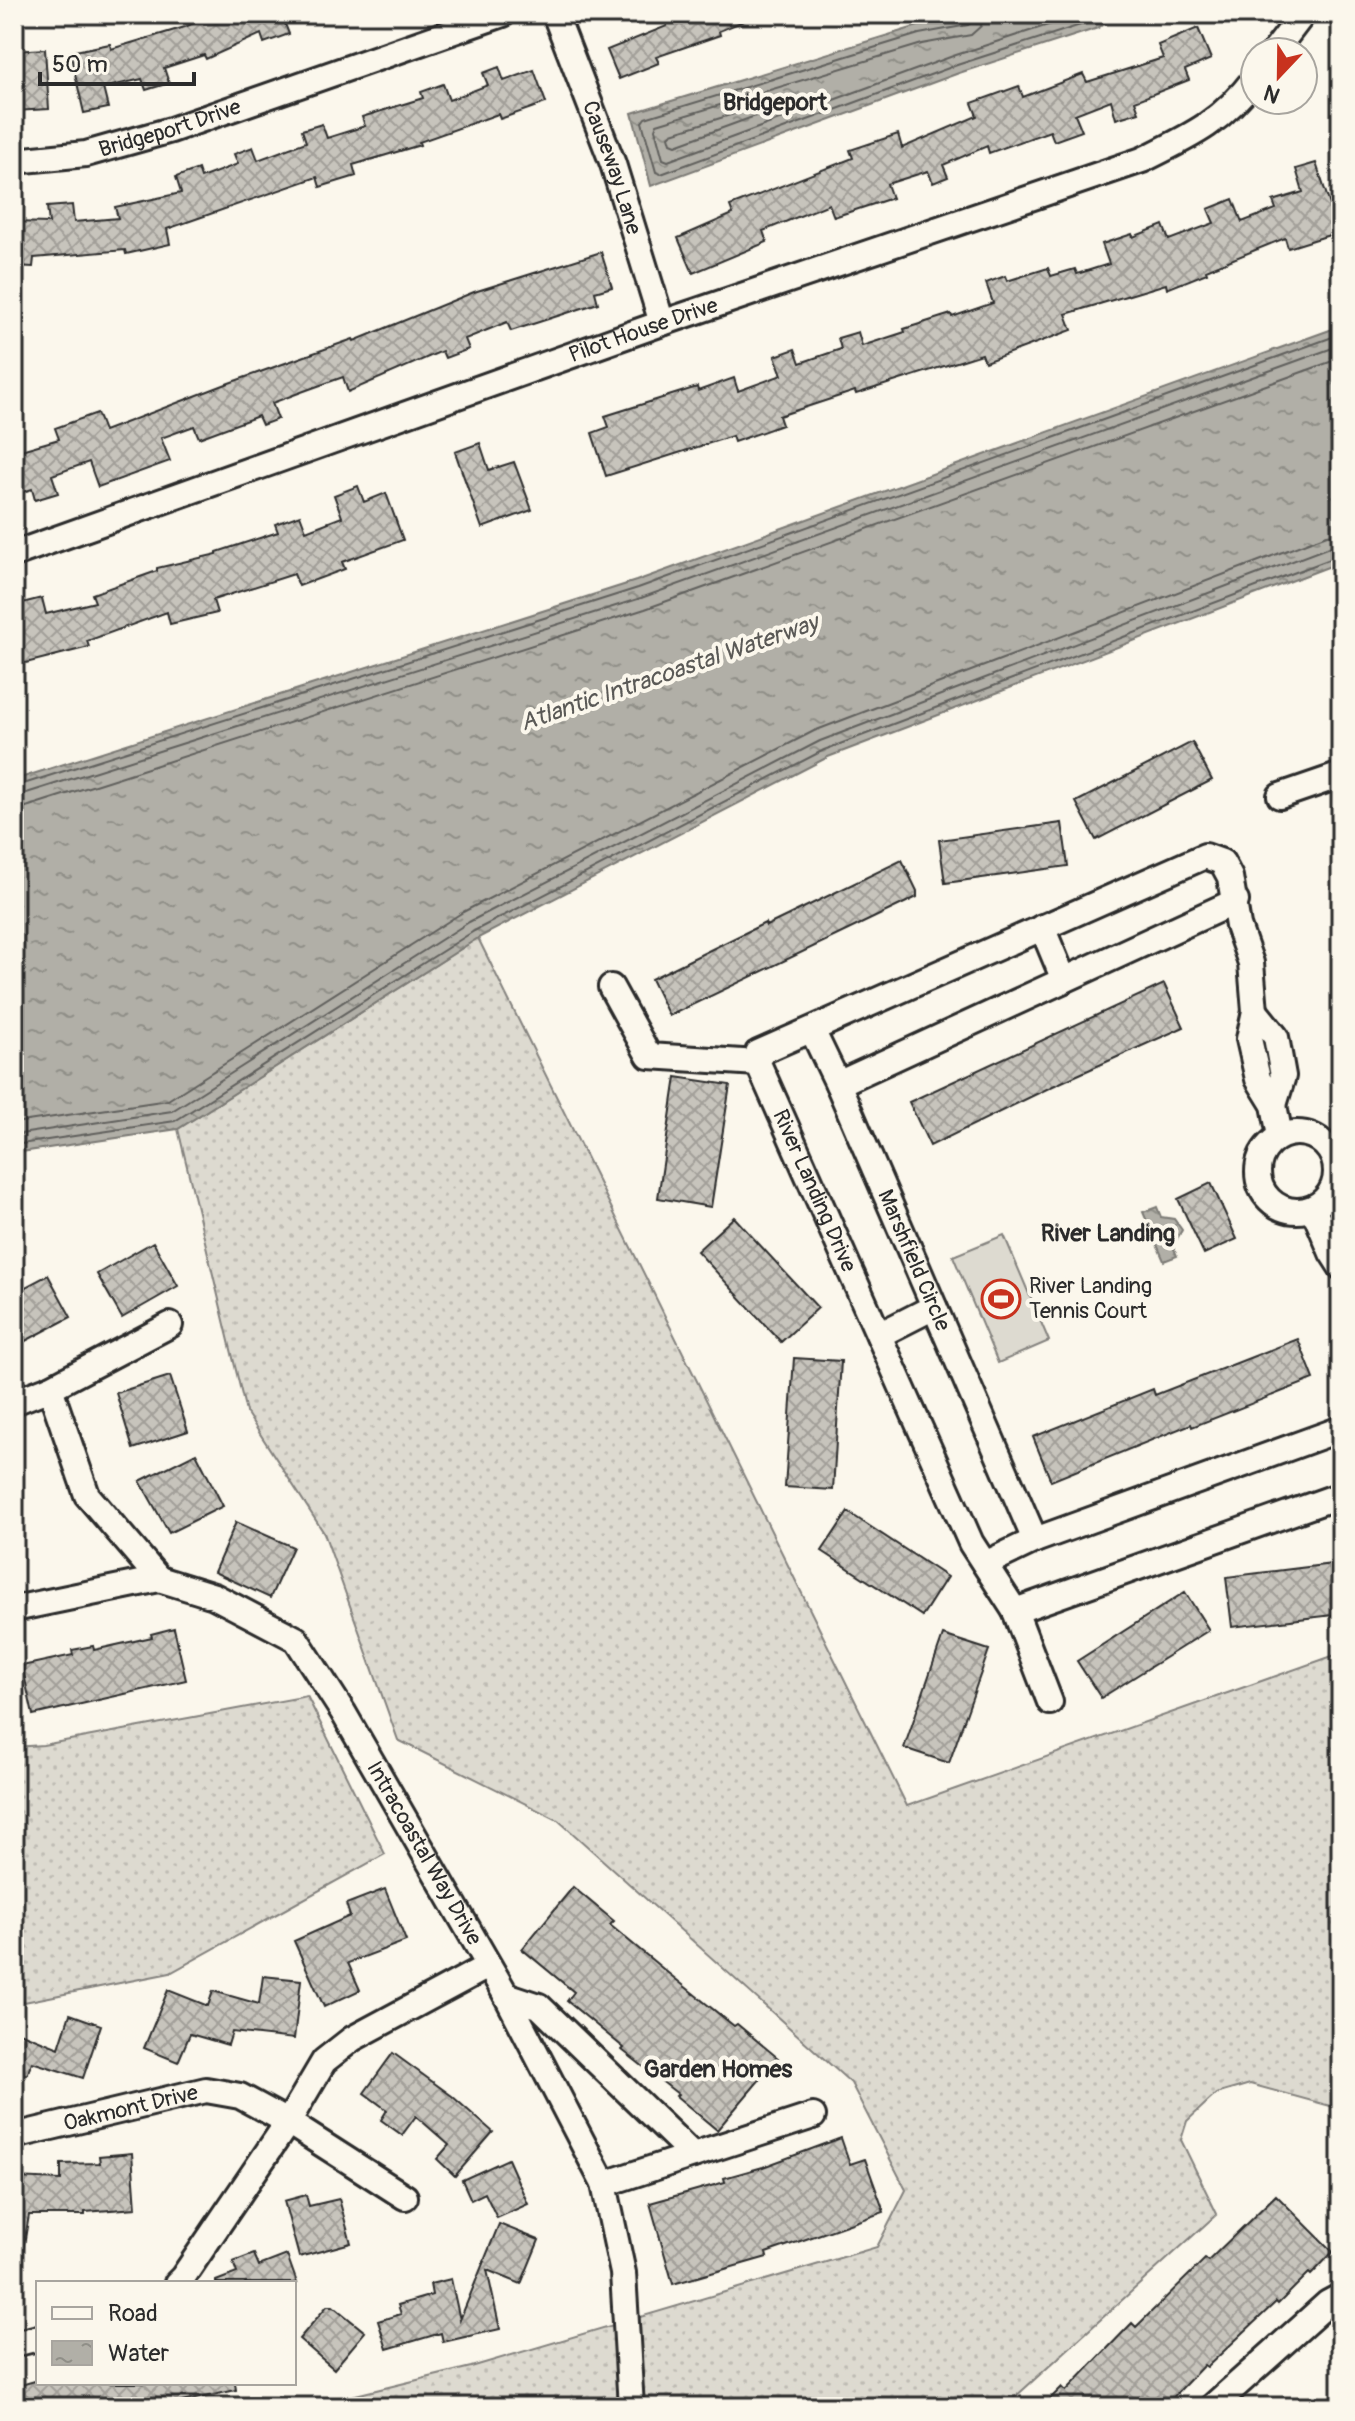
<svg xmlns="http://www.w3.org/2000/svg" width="1355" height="2421" font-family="Pangolin,sans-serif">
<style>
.grass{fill:url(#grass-dots);stroke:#84827e;stroke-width:2}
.pitch{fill:#dddad0;stroke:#84827e;stroke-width:2}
.water{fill:url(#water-ripples);stroke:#7b7a75;stroke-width:2}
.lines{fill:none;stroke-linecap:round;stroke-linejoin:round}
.shore{stroke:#61605d;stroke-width:2}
.building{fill:url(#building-cross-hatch);stroke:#2b2b2b;stroke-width:2}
.minor-casing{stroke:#2b2b2b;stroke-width:30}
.minor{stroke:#fbf7ec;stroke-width:24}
.labels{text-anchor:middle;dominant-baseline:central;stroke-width:8;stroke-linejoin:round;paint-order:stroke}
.street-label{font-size:22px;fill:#2b2b2b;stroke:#fbf7ec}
.poi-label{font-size:22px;fill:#2b2b2b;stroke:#fbf7ec;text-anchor:start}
.neighbourhood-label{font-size:24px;font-weight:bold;fill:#2b2b2b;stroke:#fbf7ec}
.water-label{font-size:24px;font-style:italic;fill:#5a5956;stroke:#fbf7ec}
</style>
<defs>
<pattern id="grass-dots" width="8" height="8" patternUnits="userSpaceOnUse" patternTransform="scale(2)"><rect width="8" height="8" fill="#dddad0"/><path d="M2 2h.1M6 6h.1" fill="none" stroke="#bebbb3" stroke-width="1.8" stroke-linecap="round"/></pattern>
<pattern id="water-ripples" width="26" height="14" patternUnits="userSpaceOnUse" patternTransform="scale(2)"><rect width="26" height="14" fill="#b1afa7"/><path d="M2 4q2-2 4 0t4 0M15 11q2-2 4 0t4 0" fill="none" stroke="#908f88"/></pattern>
<pattern id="building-cross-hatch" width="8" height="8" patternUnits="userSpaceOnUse" patternTransform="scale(2)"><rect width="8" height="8" fill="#c7c4bc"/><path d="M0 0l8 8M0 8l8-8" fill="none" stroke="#a29f99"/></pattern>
</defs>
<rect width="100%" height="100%" fill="#fbf7ec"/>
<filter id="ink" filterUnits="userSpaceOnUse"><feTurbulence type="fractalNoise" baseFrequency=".0125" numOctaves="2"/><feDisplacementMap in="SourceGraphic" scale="16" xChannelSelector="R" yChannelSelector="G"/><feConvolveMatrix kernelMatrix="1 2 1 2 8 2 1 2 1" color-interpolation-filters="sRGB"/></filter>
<g filter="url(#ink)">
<path class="grass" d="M478 938 907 1806 1341 1653V2109L1250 2084 1216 2094 1187 2121 1181 2140 1217 2214 1004 2407H306L471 2367 877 2247 906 2190 851 2083 558 1820 398 1740 324 1533 246 1412 178 1129Z
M307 1696 385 1854 170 1973 14 2004V1747L43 1745Z"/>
<path class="pitch" d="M1004 1235 1049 1341 998 1363 953 1256Z"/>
<path class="water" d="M971 14H1117L1098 28 959 73 651 186 632 113 918 26 967 18Z
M1341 326V562L828 757 478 938 178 1129 14 1153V780L636 581Z
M1157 1207 1161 1217 1174 1219 1182 1230 1173 1246 1177 1256 1164 1261 1143 1212Z"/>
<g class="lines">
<path class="shore" d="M974 14 973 21 968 25 919 34 645 118 642 122 656 172 661 174 957 65 1093 21 1103 14
M984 14 981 26 971 35 922 44 657 124 655 129 663 159 668 161 953 56 1082 14
M756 107 761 110 758 115 676 145 671 143 669 136 672 133Z
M14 787 638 588 1341 334
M14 797 641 598 1341 345
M14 809 26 807 645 609 1341 358
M14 1123 168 1100 463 912 814 731 1327 535 1341 533
M14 1135 172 1111 469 922 820 741 1332 546 1341 545
M14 1145 175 1121 474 931 824 750 1341 555"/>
</g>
<path class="building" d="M213 14H281L289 34 264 43 261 34 206 59 204 55 164 68 169 83 146 90 142 79 103 88 108 108 84 113 70 52 110 44 111 49 185 27Z
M663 14H758V15L719 31 720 35 656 57 659 63 619 79 607 50 667 26Z
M1198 28 1211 59 1185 70 1189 80 1135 101 1139 112 1116 119 1111 100 1075 114 1082 131 1054 141 1050 131 989 153 987 146 943 165 948 177 933 183 928 171 887 184 892 198 834 217 829 204 763 231 767 242 693 273 678 238 733 214 730 206 853 158 850 150 898 134 902 148 977 116 972 103 1019 86 1023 97 1083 74 1087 82 1163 58 1158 45Z
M45 49 49 109 14 111V51Z
M499 67 504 81 534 70 546 103 500 119 498 114 419 142 420 145 353 165 356 176 320 187 317 177 167 229 170 244 126 254 125 250 34 258 33 267 14 266V222L49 223 47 207 72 205 74 222 118 218 115 207 181 193 176 177 198 169 201 178 238 164 234 154 253 147 258 160 306 142 302 130 322 124 327 138 365 126 362 117 423 98 421 92 443 84 449 100 488 85 483 73Z
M1316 163 1339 232 1288 248 1285 238 1206 270 1207 273 1167 289 1166 284 1066 314 1072 330 985 362 982 354 856 394 855 391 779 416 782 425 734 442 732 436 606 476 592 433 609 427 605 416 697 387 698 391 734 378 738 391 782 375 775 356 795 349 800 363 841 349 838 338 858 332 862 346 905 332 904 329 951 314 952 317 993 303 986 283 1005 276 1007 281 1048 268 1051 276 1075 269 1077 274 1109 264 1102 244 1132 234 1133 237 1163 225 1169 240 1214 223 1208 209 1233 199 1242 222 1276 209 1273 201 1303 192 1296 169Z
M601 252 612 287 595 292 598 303 511 331 507 322 465 339 469 349 445 358 442 351 348 392 343 377 304 391 272 403 278 419 262 425 258 416 199 438 194 426 161 438 170 461 98 487 89 462 52 475 58 493 35 500 32 489 14 495V452L59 439 55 428 97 413 104 431 229 383 353 339 354 341 474 292Z
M480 443 489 470 514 462 532 510 482 528 455 452Z
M358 486 364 502 386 493 403 540 342 562 345 569 299 586 294 574 213 600 217 613 170 624 167 612 87 641 89 647 14 666V605L42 598 46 614 95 602 92 594 157 571V568L217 554V552L278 532 275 524 300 515 306 531 342 517 334 495Z
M1192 742 1212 780 1096 840 1076 802Z
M1062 823 1068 866 945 883 939 840Z
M902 860 917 891V897L669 1016 651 979 765 923 766 926Z
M1164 984 1184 1027 1053 1086 930 1146 909 1102Z
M676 1077 730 1085 711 1207 658 1198Z
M1211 1183 1237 1239 1204 1254 1178 1199Z
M734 1217 818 1308 781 1342 697 1251Z
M153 1242 178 1286 122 1318 97 1274Z
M48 1275 71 1317 14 1347V1293Z
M1298 1339 1314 1379 1192 1427 1191 1424 1051 1481 1033 1437 1153 1389 1155 1395Z
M794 1358 841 1361 833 1490 785 1487Z
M170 1376 188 1431 133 1449 116 1393Z
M196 1453 223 1506 169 1533 140 1481Z
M848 1512 947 1577 922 1616 822 1551Z
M236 1522 293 1547 270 1598 214 1572Z
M1341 1563V1614L1232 1627 1226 1577Z
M1185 1592 1209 1630 1101 1698 1077 1661Z
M174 1628 186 1680 33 1715 22 1666 73 1655 72 1650 93 1646 94 1650 152 1637 151 1634Z
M943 1635 989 1650 949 1763 904 1748Z
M573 1887 614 1921 610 1925 668 1973 734 2026 737 2024 778 2058 717 2130 676 2096 678 2094 622 2050 624 2048 567 2001 574 1992 522 1949Z
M385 1889 406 1941 348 1963 360 1990 324 2007 294 1941 350 1916 346 1904Z
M263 1976 301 1980 294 2039 232 2032 228 2045 190 2034 178 2062 144 2048 168 1990 208 2006 213 1991 259 2004Z
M70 2014 101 2025 83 2078 32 2062 27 2075 14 2070V2030L59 2048Z
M393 2053 452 2096 493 2132 455 2176 437 2159 449 2145 416 2116 402 2135 381 2120 387 2110 364 2093Z
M841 2138 850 2164 865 2159 884 2212 766 2253 767 2257 673 2284 650 2203 725 2182 724 2178 763 2167Z
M132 2153 136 2208 85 2212V2215H29L23 2250H14V2178L61 2180V2164L100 2163 99 2156Z
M508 2159 528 2204 497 2218 485 2193 471 2200 462 2180Z
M306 2195 309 2206 339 2199 351 2243 299 2257 284 2201Z
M1276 2195 1333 2252 1311 2275 1309 2273 1278 2304 1276 2302 1207 2367 1204 2365 1164 2407H1042L1062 2387 1066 2391 1132 2323 1136 2327 1205 2259 1208 2261Z
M499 2224 539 2240 521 2284 487 2270 500 2329 443 2342 441 2333 387 2349 378 2321 401 2314 398 2305 432 2295 430 2284 451 2279 460 2320Z
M254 2254 259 2266 287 2255 297 2283H216V2281L237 2273 233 2262Z
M327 2306H333L365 2332 334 2369 299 2339Z
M38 2380V2383H235L236 2390 159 2407H143L142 2402 124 2407H16L14 2387Z"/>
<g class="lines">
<g class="minor-casing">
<g id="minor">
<path id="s1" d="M555 14 613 164 662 323"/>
<path d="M1274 52 1303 14"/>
<path id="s2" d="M14 161 86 154 171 130 503 14"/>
<path id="s3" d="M14 554 662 323 1142 160C1191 136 1221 123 1255 78"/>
<path d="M1280 796 1341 775"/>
<path id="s4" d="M1236 901 838 1084 1035 1540 1341 1429"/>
<path d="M1042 927 1064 980"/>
<path d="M611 987 649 1056 758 1063"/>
<path d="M1255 1011 1276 1037 1283 1076 1274 1105"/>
<path d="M812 1030 838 1084"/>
<circle cx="1297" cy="1172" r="39"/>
<path id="s5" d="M1280 1136 1274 1105 1258 1079 1249 1039 1255 1011 1251 963 1238 926 1230 877 1222 862 1205 856 758 1053V1063L971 1543 1015 1611 1341 1495"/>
<path d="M1313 1208 1332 1253 1341 1267"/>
<path d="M879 1335 934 1307"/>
<path d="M50 1388 170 1325"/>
<path d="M14 1402 50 1388 87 1495 159 1579"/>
<path d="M985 1564 1035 1540"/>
<path id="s6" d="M14 1609 159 1579 214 1596 296 1639 343 1712 506 1995 604 2184 623 2273 631 2407"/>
<path d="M1015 1611 1050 1702"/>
<path d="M506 1995 539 2006 693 2155"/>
<path id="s7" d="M14 2136 206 2090 240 2096 288 2122 324 2061 352 2039 488 1966"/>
<path d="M604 2184 813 2116"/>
<path d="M177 2283 183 2277 288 2122 405 2197"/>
<path d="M14 2344 38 2338"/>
<path d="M1212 2407 1328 2303 1341 2296"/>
</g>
</g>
<use href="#minor" class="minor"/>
</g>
</g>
<defs>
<g id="stadium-ring" transform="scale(2)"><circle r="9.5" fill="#fbf7ec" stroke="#c8321e" stroke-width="1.5"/><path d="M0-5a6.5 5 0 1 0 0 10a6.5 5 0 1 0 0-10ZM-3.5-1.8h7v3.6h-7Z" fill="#c8321e"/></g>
</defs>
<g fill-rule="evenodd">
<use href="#stadium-ring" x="1001" y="1299"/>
</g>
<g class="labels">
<g class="street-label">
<text stroke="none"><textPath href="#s2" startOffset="160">Bridgeport Drive</textPath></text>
<text stroke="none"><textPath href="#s1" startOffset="164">Causeway Lane</textPath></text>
<text stroke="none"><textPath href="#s3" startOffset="668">Pilot House Drive</textPath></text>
<text stroke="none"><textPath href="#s5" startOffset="942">River Landing Drive</textPath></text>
<text stroke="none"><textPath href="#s4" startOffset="630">Marshfield Circle</textPath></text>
<text stroke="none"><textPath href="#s6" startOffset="548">Intracoastal Way Drive</textPath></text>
<text stroke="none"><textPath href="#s7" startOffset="120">Oakmont Drive</textPath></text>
</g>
<g class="poi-label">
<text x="1029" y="1286">River Landing<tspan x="1029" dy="25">Tennis Court</tspan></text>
</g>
<g class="neighbourhood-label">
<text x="775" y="102">Bridgeport</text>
<text x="1108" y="1233">River Landing</text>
<text x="718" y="2069">Garden Homes</text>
</g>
<g class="water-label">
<text transform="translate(669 673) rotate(-19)">Atlantic Intracoastal Waterway</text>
</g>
</g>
<rect width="1355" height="2421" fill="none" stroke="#fbf7ec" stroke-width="48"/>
<rect x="24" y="24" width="1307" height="2373" fill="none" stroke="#2b2b2b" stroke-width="3" filter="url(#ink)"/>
<rect x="36" y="2281" width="260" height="104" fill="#fbf7ec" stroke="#a8a59f" stroke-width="2"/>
<rect x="52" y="2307" width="40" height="12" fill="#fbf7ec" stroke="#a8a59f" stroke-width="2"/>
<text x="108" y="2321" font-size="24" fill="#2b2b2b">Road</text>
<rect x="52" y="2341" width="40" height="24" fill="url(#water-ripples)" stroke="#a8a59f" stroke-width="2"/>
<text x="108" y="2361" font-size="24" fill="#2b2b2b">Water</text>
<g transform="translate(1279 76) rotate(202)"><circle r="38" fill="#fbf7ec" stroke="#a8a59f" stroke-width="2"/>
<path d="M0-6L14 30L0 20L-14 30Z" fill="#c8321e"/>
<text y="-12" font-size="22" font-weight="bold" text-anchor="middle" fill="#2b2b2b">N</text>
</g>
<path d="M40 72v12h154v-12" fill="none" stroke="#2b2b2b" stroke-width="4"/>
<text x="52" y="72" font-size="24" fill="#2b2b2b" stroke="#fbf7ec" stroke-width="6" paint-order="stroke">50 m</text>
</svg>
